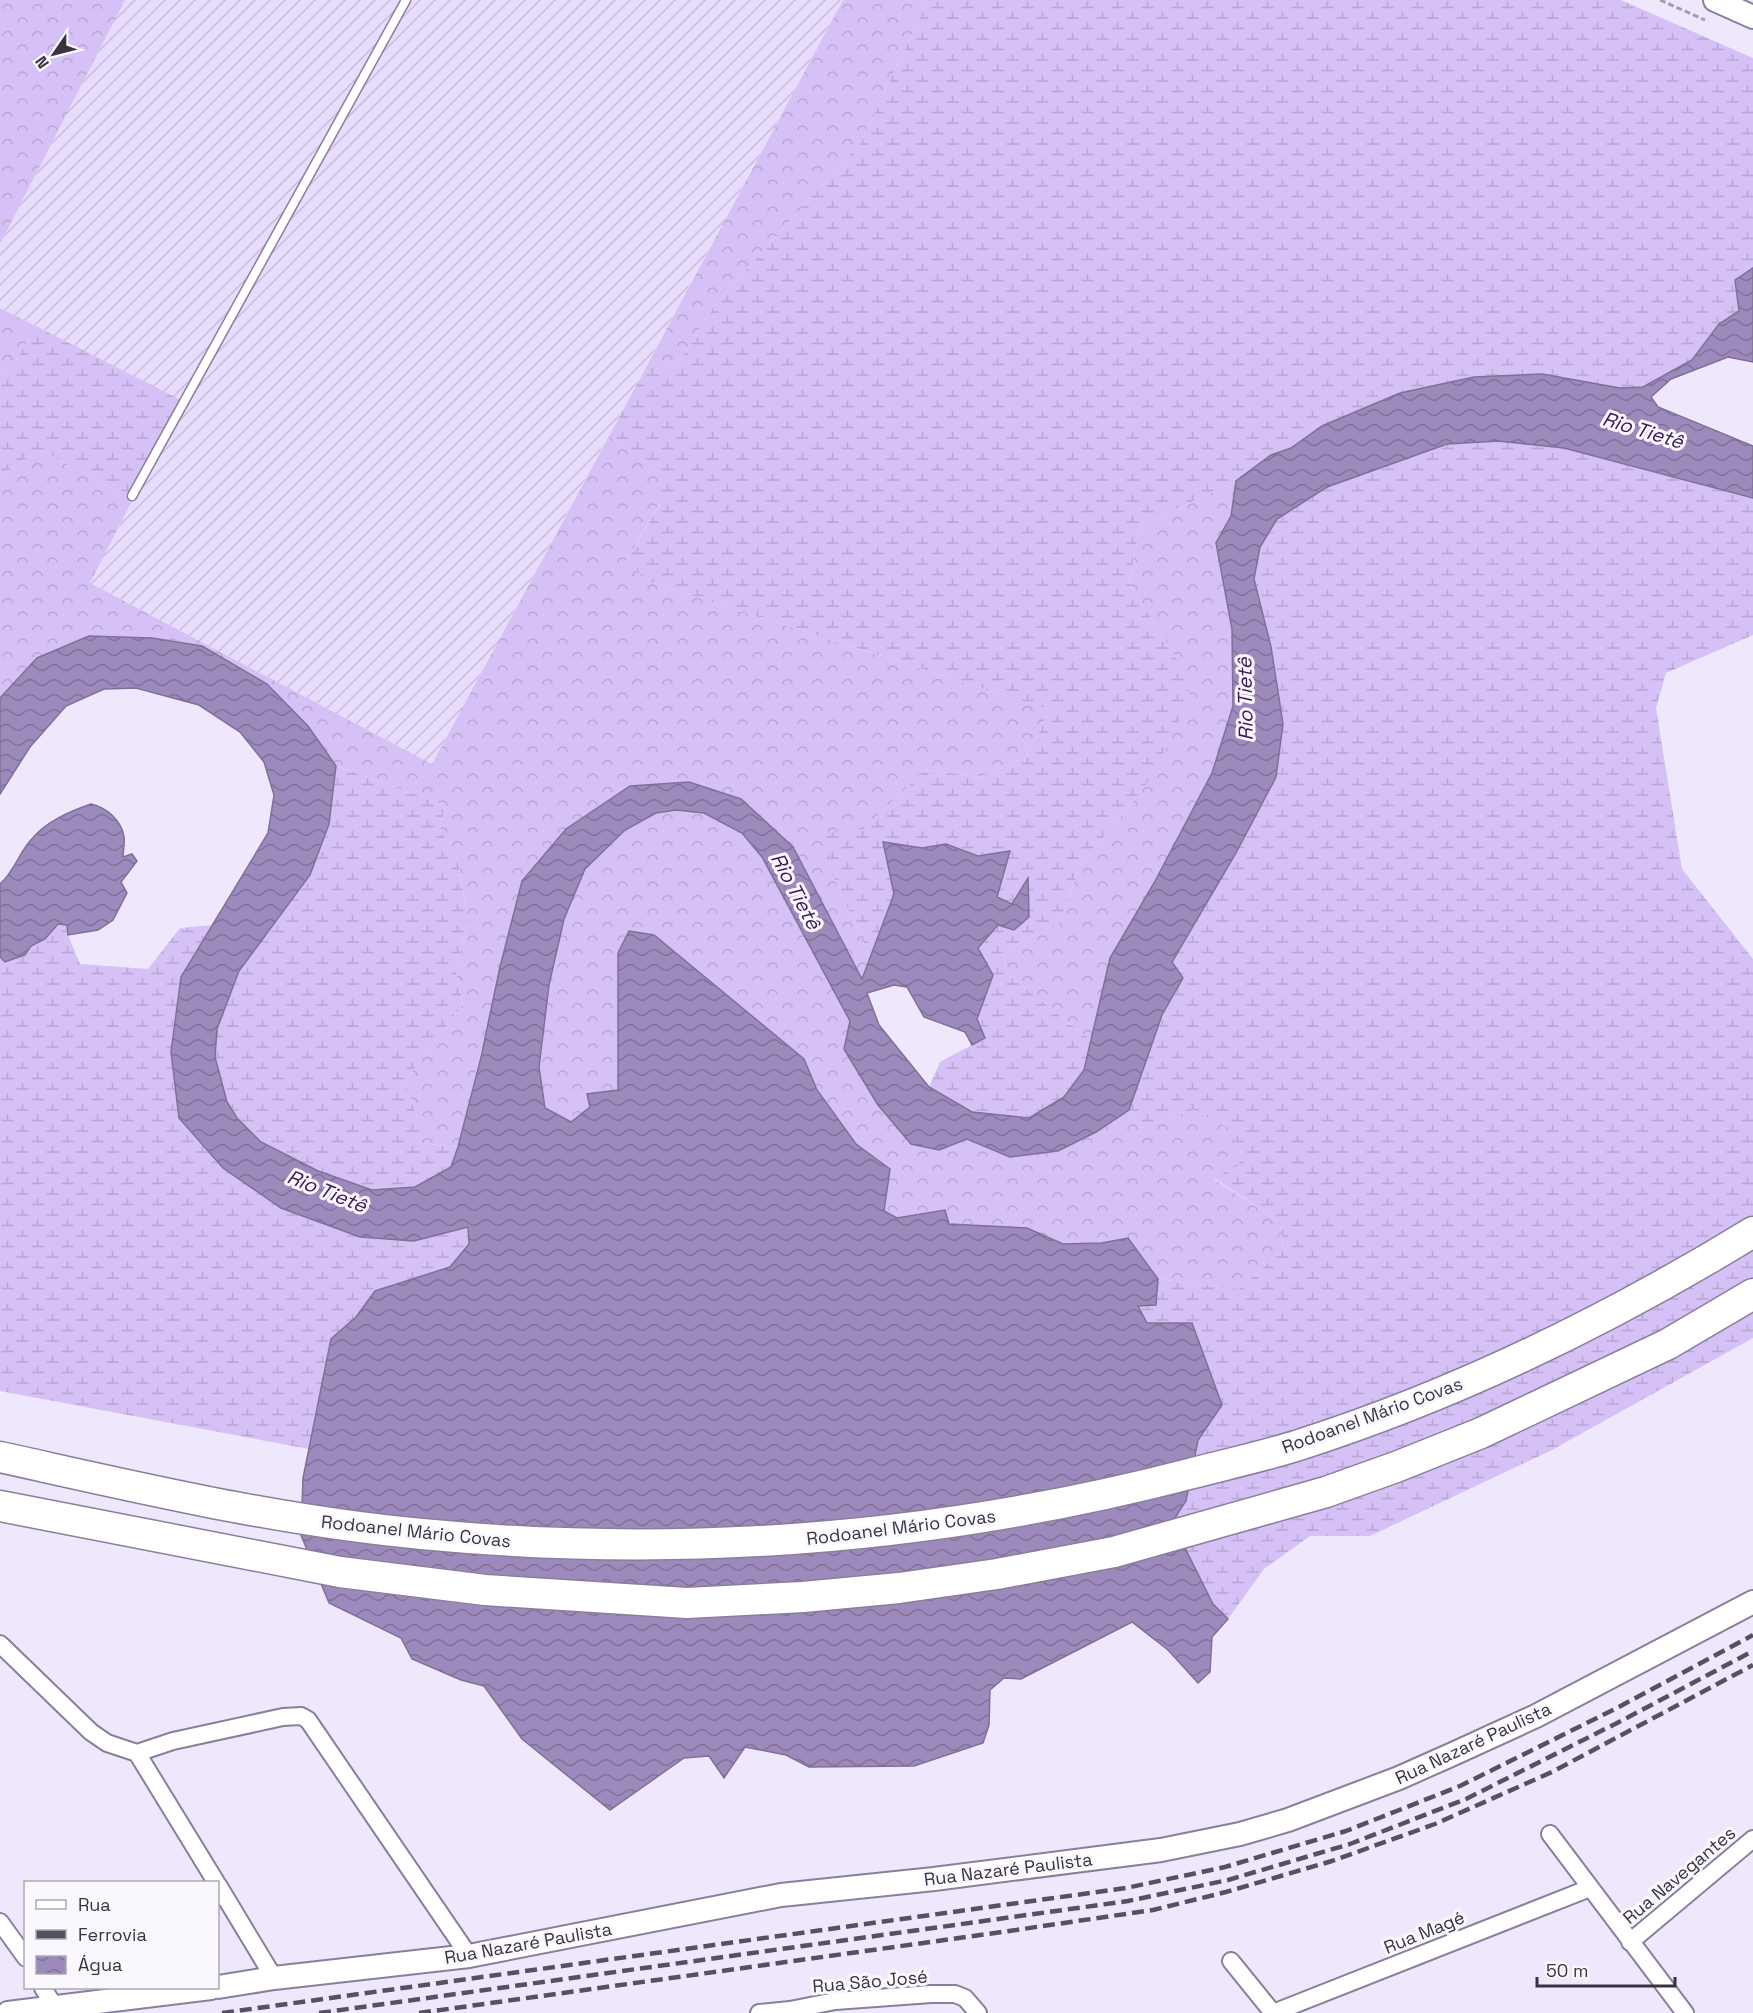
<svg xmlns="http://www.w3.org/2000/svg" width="1753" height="2013" font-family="'Space Grotesk',sans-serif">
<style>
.industrial{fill:url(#industrial-furrows)}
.forest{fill:url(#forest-crowns)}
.wetland{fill:url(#wetland-marsh)}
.water{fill:url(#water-waves);stroke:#7f7097;stroke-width:1.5}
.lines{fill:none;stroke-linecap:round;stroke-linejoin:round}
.lane-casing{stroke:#8a7e9c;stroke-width:11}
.street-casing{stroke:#8a7e9c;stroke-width:20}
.secondary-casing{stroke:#8a7e9c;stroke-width:26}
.highway-casing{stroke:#8a7e9c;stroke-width:33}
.path{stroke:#a39dae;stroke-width:3;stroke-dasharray:6 3;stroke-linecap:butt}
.lane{stroke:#fff;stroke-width:8}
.street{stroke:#fff;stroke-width:16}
.secondary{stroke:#fff;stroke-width:22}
.highway{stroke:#fff;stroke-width:30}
.rail{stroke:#56515f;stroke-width:4.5;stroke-dasharray:12 6;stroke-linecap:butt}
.labels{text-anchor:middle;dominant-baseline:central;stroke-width:6;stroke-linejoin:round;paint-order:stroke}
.street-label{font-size:18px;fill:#383340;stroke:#faf8fe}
.water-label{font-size:20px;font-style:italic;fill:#381a58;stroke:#faf8fe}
</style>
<defs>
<pattern id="industrial-furrows" width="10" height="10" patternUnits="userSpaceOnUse" patternTransform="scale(1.5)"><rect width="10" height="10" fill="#e8dcfc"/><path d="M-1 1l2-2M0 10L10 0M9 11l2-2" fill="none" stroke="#c8bdd9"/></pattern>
<pattern id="forest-crowns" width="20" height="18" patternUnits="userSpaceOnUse" patternTransform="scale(1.5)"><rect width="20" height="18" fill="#d5c1f5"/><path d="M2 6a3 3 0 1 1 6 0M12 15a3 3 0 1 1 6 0" fill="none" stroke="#b8a6d3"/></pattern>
<pattern id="wetland-marsh" width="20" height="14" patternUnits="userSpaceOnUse" patternTransform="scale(1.5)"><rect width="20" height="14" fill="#d5c1f5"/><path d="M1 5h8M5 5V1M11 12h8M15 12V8" fill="none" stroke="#b8a6d3"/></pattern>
<pattern id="water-waves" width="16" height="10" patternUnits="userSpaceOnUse" patternTransform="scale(1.5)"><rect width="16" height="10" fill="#9d8abc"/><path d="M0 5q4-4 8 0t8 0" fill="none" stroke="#81719a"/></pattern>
</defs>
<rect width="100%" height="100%" fill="#efe8fc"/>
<path class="industrial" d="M125 0H843L432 764 90 583 183 401 0 308V244Z"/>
<path class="forest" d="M0 0H125L0 244Z
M843 0H928L861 142 714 306 677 365 644 371Z
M0 308 36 326 10 371 0 373Z
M609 436 660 473V503L626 561 653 583 1050 710 1026 757 982 777 925 770 864 829 833 876 870 957 862 980 793 848 689 782 522 881 458 1147 419 1143V1123L405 1081 463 1004 456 972 468 919 457 855 440 831 445 805 336 766 308 726 202 646 152 638 89 636 0 698V476L40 450 133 499 90 583 432 764Z
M1236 481 1231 516 1216 543 1232 629 1233 706 1212 773 1154 883 1110 958 1091 1040 1010 976 1001 952 1060 922 1080 866 1149 781 1176 658 1129 583 1140 526Z
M676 810 704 813 742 833 762 857 850 1021 844 1049 939 1150 967 1139 1010 1157 1058 1151 1096 1132 1129 1110 1140 1128 1193 1110 1234 1130 1241 1164 1214 1179 1281 1223 1283 1249 1239 1289 1158 1279 1128 1238 1102 1243 1063 1244 1027 1228 948 1224 944 1211 897 1218 884 1211 890 1169 856 1144 817 1090 804 1059 654 935 629 931 618 953V1090L590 1107 571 1123 545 1108 539 1067 549 985 564 919 585 869 625 830 656 813Z"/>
<path class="wetland" d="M928 0H1621L1753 58V268L1735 280 1739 311 1719 324 1692 360 1643 387 1620 388 1542 374 1322 426 1291 448 1271 455 1236 481 1140 526 1129 583 1176 658 1191 698 1149 781 1080 866 1060 922 1001 952 1010 976 1091 1040 1084 1070 1064 1097 1029 1118 972 1112 929 1087 940 1062 985 1038 977 1019 993 975 978 948 999 925 1014 930 1028 880 1012 904 997 897 978 856 946 844 922 848 884 842 894 894 870 957 833 876 826 833 864 829 925 770 982 777 1026 757 1050 710 653 583 626 561 660 504V473L609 436 644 371 677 365 714 306 861 142Z
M36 326 183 401 133 499 40 450 0 476V373L10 371Z
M1498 441 1564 448 1753 498V635L1666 673 1656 708 1682 869 1753 959V1338L1552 1450 1370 1536H1310L1264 1569 1228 1619 1213 1604 1172 1522 1186 1501 1198 1440 1222 1405 1147 1323 1138 1306 1156 1304 1158 1279 1239 1289 1283 1249 1281 1223 1214 1178 1240 1164 1233 1130 1193 1110 1140 1128 1129 1110 1162 1015 1183 979 1172 962 1236 853 1276 777 1271 647 1254 579 1260 547 1277 519 1327 487 1447 444Z
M336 766 445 805 440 831 457 855 468 919 456 972 463 1004 405 1081 419 1123V1143L458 1147 451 1167 415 1187 372 1190 318 1171 262 1142 237 1118 227 1102 215 1057 217 1029 239 971 310 875 329 824Z
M58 924 67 925 68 935 80 964 148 969 180 928 212 925 181 978 171 1052 179 1118 223 1168 282 1208 360 1237 414 1241 468 1227 469 1244 450 1267 375 1291 356 1317 331 1339 309 1449 0 1391V957L5 962 25 955 31 946 45 939Z"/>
<path class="water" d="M1753 268V362L1728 357 1671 379 1651 397 1658 407 1753 446V498L1564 448 1498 441 1447 444 1327 487 1277 519 1260 547 1254 579 1271 647 1283 724 1276 777 1236 853 1172 962 1183 978 1162 1015 1129 1110 1096 1132 1058 1151 1010 1157 967 1139 939 1150 911 1144 878 1105 844 1049 850 1021 762 857 742 833 704 813 676 810 656 813 625 830 585 869 564 919 549 985 539 1067 545 1108 571 1122 590 1107 587 1094 618 1090V953L629 931 654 935 804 1059 817 1090 856 1144 890 1169 884 1211 897 1218 945 1210 949 1224 1027 1228 1063 1244 1102 1243 1128 1238 1158 1279 1156 1305 1138 1306 1147 1323H1192L1222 1405 1198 1440 1186 1501 1172 1522 1213 1604 1228 1619 1212 1637 1210 1672 1198 1683 1168 1650 1132 1622 1021 1679 1004 1678 990 1690 989 1725 983 1743 914 1766 809 1767 786 1755 745 1747 724 1778 709 1756 684 1758 610 1810 522 1739 484 1686 461 1680 412 1659 401 1638 329 1603 301 1535 303 1478 331 1339 356 1317 375 1291 450 1267 469 1244 468 1227 414 1241 360 1237 281 1208 223 1168 179 1118 171 1052 181 977 268 833 274 795 264 762 240 732 199 705 136 688 104 689 66 706 30 747 0 794V698L37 658 89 636 152 638 202 646 267 684 308 726 336 766 329 824 310 875 239 971 217 1029 215 1057 227 1102 237 1118 261 1142 318 1171 372 1190 415 1187 451 1167 458 1147 481 1057 500 967 522 881 566 829 630 786 689 782 741 799 793 847 862 979 894 894 883 842 922 848 946 844 978 856 1010 851 997 897 1012 904 1028 878 1029 917 1014 930 998 925 978 948 993 975 977 1019 985 1038 972 1045 965 1032 924 1017 907 987 894 985 867 993 879 1025 929 1087 972 1112 1029 1118 1064 1097 1084 1070 1110 958 1154 883 1212 773 1233 706 1232 629 1216 543 1231 516 1236 481 1271 455 1291 448 1322 426 1400 393 1474 377 1542 374 1620 388 1643 387 1692 360 1719 324 1739 311 1735 280Z
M91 804C106 807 122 821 124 837 125 844 123 851 123 857L132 854 137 861 121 882 127 893 113 920 98 930 68 935 67 925 58 924 45 939 31 946 25 955 5 962 0 957V884C14 872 18 855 30 841 45 822 68 812 91 804Z"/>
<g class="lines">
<g class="lane-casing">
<path id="lane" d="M132 496 406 0"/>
</g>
<g class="street-casing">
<path id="street" d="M0 1644 91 1732 107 1743 137 1753 173 1741 283 1717 301 1716 308 1720 469 1956
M137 1753 216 1882
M1550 1834 1685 2013
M218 1885 274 1978
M0 1922 26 1958
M1630 1942 1753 1839
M1231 1961 1273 2013
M43 1988 55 2007
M759 2013 790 2010 835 2001 931 1994H955L965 1998 978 2013
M1273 2013 1590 1888"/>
</g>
<g class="secondary-casing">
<path id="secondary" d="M1715 0 1753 17
M218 1987 274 1978 469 1956 781 1895 934 1879 1161 1850 1240 1834 1288 1820 1399 1778 1453 1754 1536 1716 1753 1602
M8 2013 211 1988"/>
</g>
<g class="highway-casing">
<path id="highway" d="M0 1457C141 1488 278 1521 422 1534 682 1559 940 1539 1193 1473 1228 1464 1264 1456 1299 1445 1458 1394 1611 1319 1753 1232
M0 1506 340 1572 485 1590 687 1603 803 1597 899 1588 997 1574 1114 1552 1326 1492 1396 1467 1481 1433 1668 1344 1753 1294"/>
</g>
<path class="path" d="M1660 0 1705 20"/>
<use href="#lane" class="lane"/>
<use href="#street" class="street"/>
<use href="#secondary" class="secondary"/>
<use href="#highway" class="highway"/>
<path class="rail" d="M222 2013 1126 1888 1225 1867 1346 1831 1460 1786 1615 1709 1753 1635
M319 2013 1128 1901 1228 1880 1350 1844 1466 1799 1621 1721 1753 1651
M419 2013 995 1933 1153 1910 1226 1892 1332 1861 1435 1824 1552 1772 1753 1665"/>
</g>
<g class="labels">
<g class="street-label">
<text transform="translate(1372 1415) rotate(-20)">Rodoanel Mário Covas</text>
<text transform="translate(901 1527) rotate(-7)">Rodoanel Mário Covas</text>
<text transform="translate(416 1531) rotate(6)">Rodoanel Mário Covas</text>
<text transform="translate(1473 1743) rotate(-25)">Rua Nazaré Paulista</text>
<text transform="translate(1008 1869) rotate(-7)">Rua Nazaré Paulista</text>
<text transform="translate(1679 1875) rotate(-40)">Rua Navegantes</text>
<text transform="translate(1424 1932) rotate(-22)">Rua Magé</text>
<text transform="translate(528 1943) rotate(-10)">Rua Nazaré Paulista</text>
<text transform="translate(870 1981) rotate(-5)">Rua São José</text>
</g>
<g class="water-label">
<text transform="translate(1643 430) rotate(17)">Rio Tietê</text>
<text transform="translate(1245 699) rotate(-91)">Rio Tietê</text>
<text transform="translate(796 891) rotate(62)">Rio Tietê</text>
<text transform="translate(327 1191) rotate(22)">Rio Tietê</text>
</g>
</g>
<rect x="24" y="1881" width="195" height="108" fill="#faf8fe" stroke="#aca9b2" stroke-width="1.5"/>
<rect x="36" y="1900" width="30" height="9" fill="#ffffff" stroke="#aca9b2" stroke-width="1.5"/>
<text x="78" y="1911" font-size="18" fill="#383340">Rua</text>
<rect x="36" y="1930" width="30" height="9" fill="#56515f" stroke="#aca9b2" stroke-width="1.5"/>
<text x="78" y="1941" font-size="18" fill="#383340">Ferrovia</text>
<rect x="36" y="1956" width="30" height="18" fill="url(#water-waves)" stroke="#aca9b2" stroke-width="1.5"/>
<text x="78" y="1971" font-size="18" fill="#383340">Água</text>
<g transform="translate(54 54) rotate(235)" stroke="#faf8fe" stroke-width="4.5" paint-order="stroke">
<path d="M0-4.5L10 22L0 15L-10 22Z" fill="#383340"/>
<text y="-9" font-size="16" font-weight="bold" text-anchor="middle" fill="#383340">N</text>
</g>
<path d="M1537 1977v9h138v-9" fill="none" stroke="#383340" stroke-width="3"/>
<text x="1546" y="1977" font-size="18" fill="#383340" stroke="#faf8fe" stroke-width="4.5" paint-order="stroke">50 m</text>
</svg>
